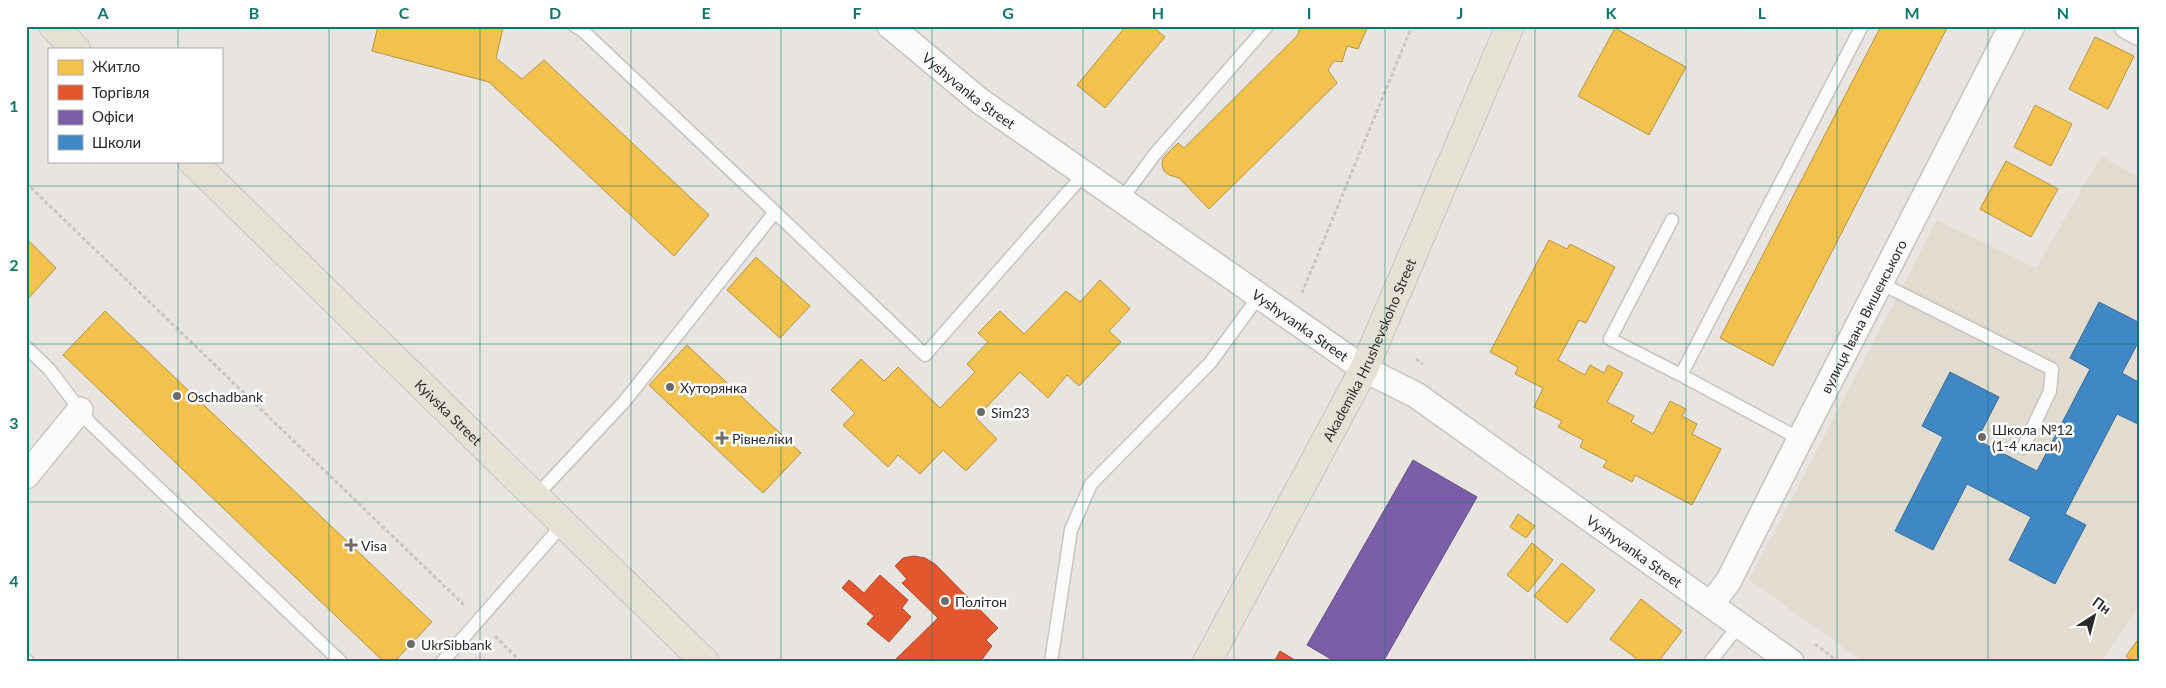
<svg xmlns="http://www.w3.org/2000/svg" width="2166" height="688" font-family="Lato,sans-serif">
<style>
.education{fill:#e2dcd0}
.homes{fill:#f2c14e;stroke:#b69443}
.shops{fill:#e4572e;stroke:#ac4a2d}
.offices{fill:#7b5ea7;stroke:#634e82}
.schools{fill:#3f88c5;stroke:#396c96}
.lines{fill:none;stroke-linecap:round;stroke-linejoin:round}
.service-casing{stroke:#c4c4c3;stroke-width:15}
.minor-casing{stroke:#c4c4c3;stroke-width:28}
.primary-casing{stroke:#c4c3c2;stroke-width:30}
.path{stroke:#c6c6c5;stroke-width:3;stroke-dasharray:4 2.5;stroke-linecap:butt}
.service{stroke:#fcfbfa;stroke-width:12}
.minor{stroke:#fcfbfa;stroke-width:25}
.primary{stroke:#e5e1d5;stroke-width:28}
.grid{fill:none;stroke:#0f766e;stroke-width:1;stroke-opacity:0.55}
.poi-dot{fill:#6c6b6a;stroke:#fff;stroke-width:2}
.labels{text-anchor:middle;dominant-baseline:central;stroke-width:5;stroke-linejoin:round;paint-order:stroke}
.street-label{font-size:14px;fill:#2a2a2a;stroke:#fff}
.poi-label{font-size:14px;fill:#2a2a2a;stroke:#fff;text-anchor:start}
.neatline{fill:none;stroke:#0f766e;stroke-width:2}
.grid-label{font-size:16px;text-anchor:middle;font-weight:bold;fill:#0f766e}
</style>
<rect width="100%" height="100%" fill="#e8e5e1"/>
<path class="education" d="M2101 156 2140 178V607L2100 662H1864L1749 580 1937 220 2036 268Z"/>
<path class="homes" d="M378 26H496L503 28 496 58 522 79 544 60 709 215 674 256 489 82 372 51Z
M1126 26H1152L1165 37 1105 108 1077 85Z
M1301 26H1368L1358 49 1347 46 1342 62 1334 61 1328 70 1337 83 1209 209 1179 178 1169 175 1164 171 1162 166 1163 158 1178 143 1184 148 1297 36Z
M1881 26H1948L1773 366 1720 338Z
M1615 28 1686 67 1649 135 1578 96Z
M2095 37 2134 56 2108 109 2069 89Z
M2035 105 2072 124 2051 166 2014 147Z
M2006 161 2058 189 2031 237 1980 209Z
M26 238 56 268 26 301Z
M1549 240 1567 249 1570 244 1615 267 1586 323 1579 320 1558 360 1585 375 1590 365 1604 373 1608 365 1623 373 1607 402 1634 416 1631 422 1653 434 1670 401 1686 409 1682 416 1697 424 1692 434 1721 449 1692 505 1635 475 1632 482 1603 467 1607 461 1580 447 1583 440 1558 427 1562 421 1534 407 1543 388 1515 374 1518 367 1490 352Z
M756 257 810 306 780 338 727 290Z
M1100 280 1130 309 1109 331 1121 342 1079 386 1067 375 1048 398 1020 372 976 418 997 439 966 471 943 450 920 474 898 455 888 467 843 425 855 413 831 390 861 359 884 381 898 367 940 408 975 372 967 364 988 342 978 333 1000 311 1024 334 1066 291 1080 302Z
M105 311 432 622 394 662H384L63 355Z
M687 345 801 453 763 493 649 385Z
M1518 514 1535 526 1526 538 1510 527Z
M1532 543 1553 560 1528 592 1507 575Z
M1562 563 1595 590 1567 623 1534 596Z
M1641 599 1682 631 1658 662H1641L1610 639Z
M2140 637V662H2133L2126 656Z"/>
<path class="shops" d="M914 556 925 558 935 564 998 628 986 640 992 646 980 662H893L938 618 902 583 907 579 895 566 903 558Z
M880 575 908 600 902 608 911 617 889 642 867 624 874 616 842 588 849 580 864 593Z
M1280 651 1298 662H1274Z"/>
<path class="offices" d="M1413 460 1477 497 1383 662H1336L1307 645Z"/>
<path class="schools" d="M2099 302 2140 323V339L2122 373 2140 383V425L2117 414 2065 514 2086 525 2055 584 2009 560 2031 517 1967 484 1933 550 1895 531 1943 437 1922 426 1950 372 1999 397 1977 440 2037 471 2090 369 2070 358Z"/>
<g class="lines">
<g class="service-casing">
<path id="service" d="M1121 200 1155 154 1267 26
M775 212 925 355 1084 174
M1672 220 1610 339 1681 375
M1880 283 2052 369 2050 391 2023 448
M26 347 49 369 90 423 341 662
M1800 439 1681 375 1862 26
M536 496 624 402 775 212 582 30 575 26
M26 660 28 662
M442 662 564 523
M1051 662 1071 530 1091 484 1210 363 1259 296
M1710 662 1740 624"/>
</g>
<g class="minor-casing">
<g id="minor">
<path id="s1" d="M890 26 980 101 1364 369 1416 395 1791 662"/>
<path d="M2127 26 2140 33"/>
<path d="M26 476 80 410"/>
<path id="s2" d="M1711 604 1728 582 1800 439 2012 26"/>
</g>
</g>
<g class="primary-casing">
<g id="primary">
<path d="M53 26 76 49"/>
<path id="s3" d="M192 161 705 662"/>
<path id="s4" d="M1207 662 1364 369 1510 26"/>
</g>
</g>
<path class="path" d="M26 183 464 605
M1302 293 1412 26
M1416 359 1423 364
M495 636 521 662
M1815 644 1839 662"/>
<use href="#service" class="service"/>
<use href="#minor" class="minor"/>
<use href="#primary" class="primary"/>
</g>
<path class="grid" d="M178 26V49M329 26V662M480 26V662M631 26V662M781 26V662M932 26V662M1083 26V662M1234 26V662M1385 26V662M1535 26V662M1686 26V662M1837 26V662M1988 26V662M178 161V662M26 186H2140M26 344H2140M26 502H2140"/>
<g class="poi-dot">
<circle cx="670" cy="387" r="5"/>
<circle cx="177" cy="396" r="5"/>
<circle cx="981" cy="412" r="5"/>
<circle cx="1982" cy="437" r="5"/>
<path d="M719.5 430.5h5v5h5v5h-5v5h-5v-5h-5v-5h5z"/>
<path d="M348.5 537.5h5v5h5v5h-5v5h-5v-5h-5v-5h5z"/>
<circle cx="945" cy="601" r="5"/>
<circle cx="411" cy="644" r="5"/>
</g>
<g class="labels">
<g class="street-label">
<text stroke="none"><textPath href="#s1" startOffset="102">Vyshyvanka Street</textPath></text>
<text stroke="none"><textPath href="#s2" startOffset="326">вулиця Івана Вишенського</textPath></text>
<text stroke="none"><textPath href="#s1" startOffset="508">Vyshyvanka Street</textPath></text>
<text stroke="none"><textPath href="#s4" startOffset="352">Akademika Hrushevskoho Street</textPath></text>
<text stroke="none"><textPath href="#s3" startOffset="359">Kyivska Street</textPath></text>
<text stroke="none"><textPath href="#s1" startOffset="912">Vyshyvanka Street</textPath></text>
</g>
<g class="poi-label">
<text x="680" y="387">Хуторянка</text>
<text x="187" y="396">Oschadbank</text>
<text x="991" y="412">Sim23</text>
<text x="1992" y="429">Школа №12<tspan x="1992" dy="16">(1-4 класи)</tspan></text>
<text x="732" y="438">Рівнеліки</text>
<text x="361" y="545">Visa</text>
<text x="955" y="601">Політон</text>
<text x="421" y="644">UkrSibbank</text>
</g>
</g>
<rect width="2166" height="688" fill="none" stroke="#ffffff" stroke-width="55"/>
<rect x="48" y="48" width="175" height="115" fill="#ffffff" stroke="#aaaaaa"/>
<rect x="58" y="60" width="25" height="15" fill="#f2c14e" stroke="#aaaaaa"/>
<text x="92" y="72" font-size="15" fill="#2a2a2a">Житло</text>
<rect x="58" y="85" width="25" height="15" fill="#e4572e" stroke="#aaaaaa"/>
<text x="92" y="98" font-size="15" fill="#2a2a2a">Торгівля</text>
<rect x="58" y="110" width="25" height="15" fill="#7b5ea7" stroke="#aaaaaa"/>
<text x="92" y="122" font-size="15" fill="#2a2a2a">Офіси</text>
<rect x="58" y="135" width="25" height="15" fill="#3f88c5" stroke="#aaaaaa"/>
<text x="92" y="148" font-size="15" fill="#2a2a2a">Школи</text>
<g transform="translate(2094 616) rotate(36)" stroke="#ffffff" stroke-width="4" paint-order="stroke">
<path d="M0-4L9 19L0 12L-9 19Z" fill="#2a2a2a"/>
<text y="-8" font-size="14" font-weight="bold" text-anchor="middle" fill="#2a2a2a">Пн</text>
</g>
<rect x="28" y="28" width="2110" height="632" class="neatline"/>
<g class="grid-label">
<text x="103" y="19">A</text>
<text x="254" y="19">B</text>
<text x="404" y="19">C</text>
<text x="555" y="19">D</text>
<text x="706" y="19">E</text>
<text x="857" y="19">F</text>
<text x="1008" y="19">G</text>
<text x="1158" y="19">H</text>
<text x="1309" y="19">I</text>
<text x="1460" y="19">J</text>
<text x="1611" y="19">K</text>
<text x="1762" y="19">L</text>
<text x="1912" y="19">M</text>
<text x="2063" y="19">N</text>
<text x="14" y="112">1</text>
<text x="14" y="271">2</text>
<text x="14" y="429">3</text>
<text x="14" y="587">4</text>
</g>
</svg>
